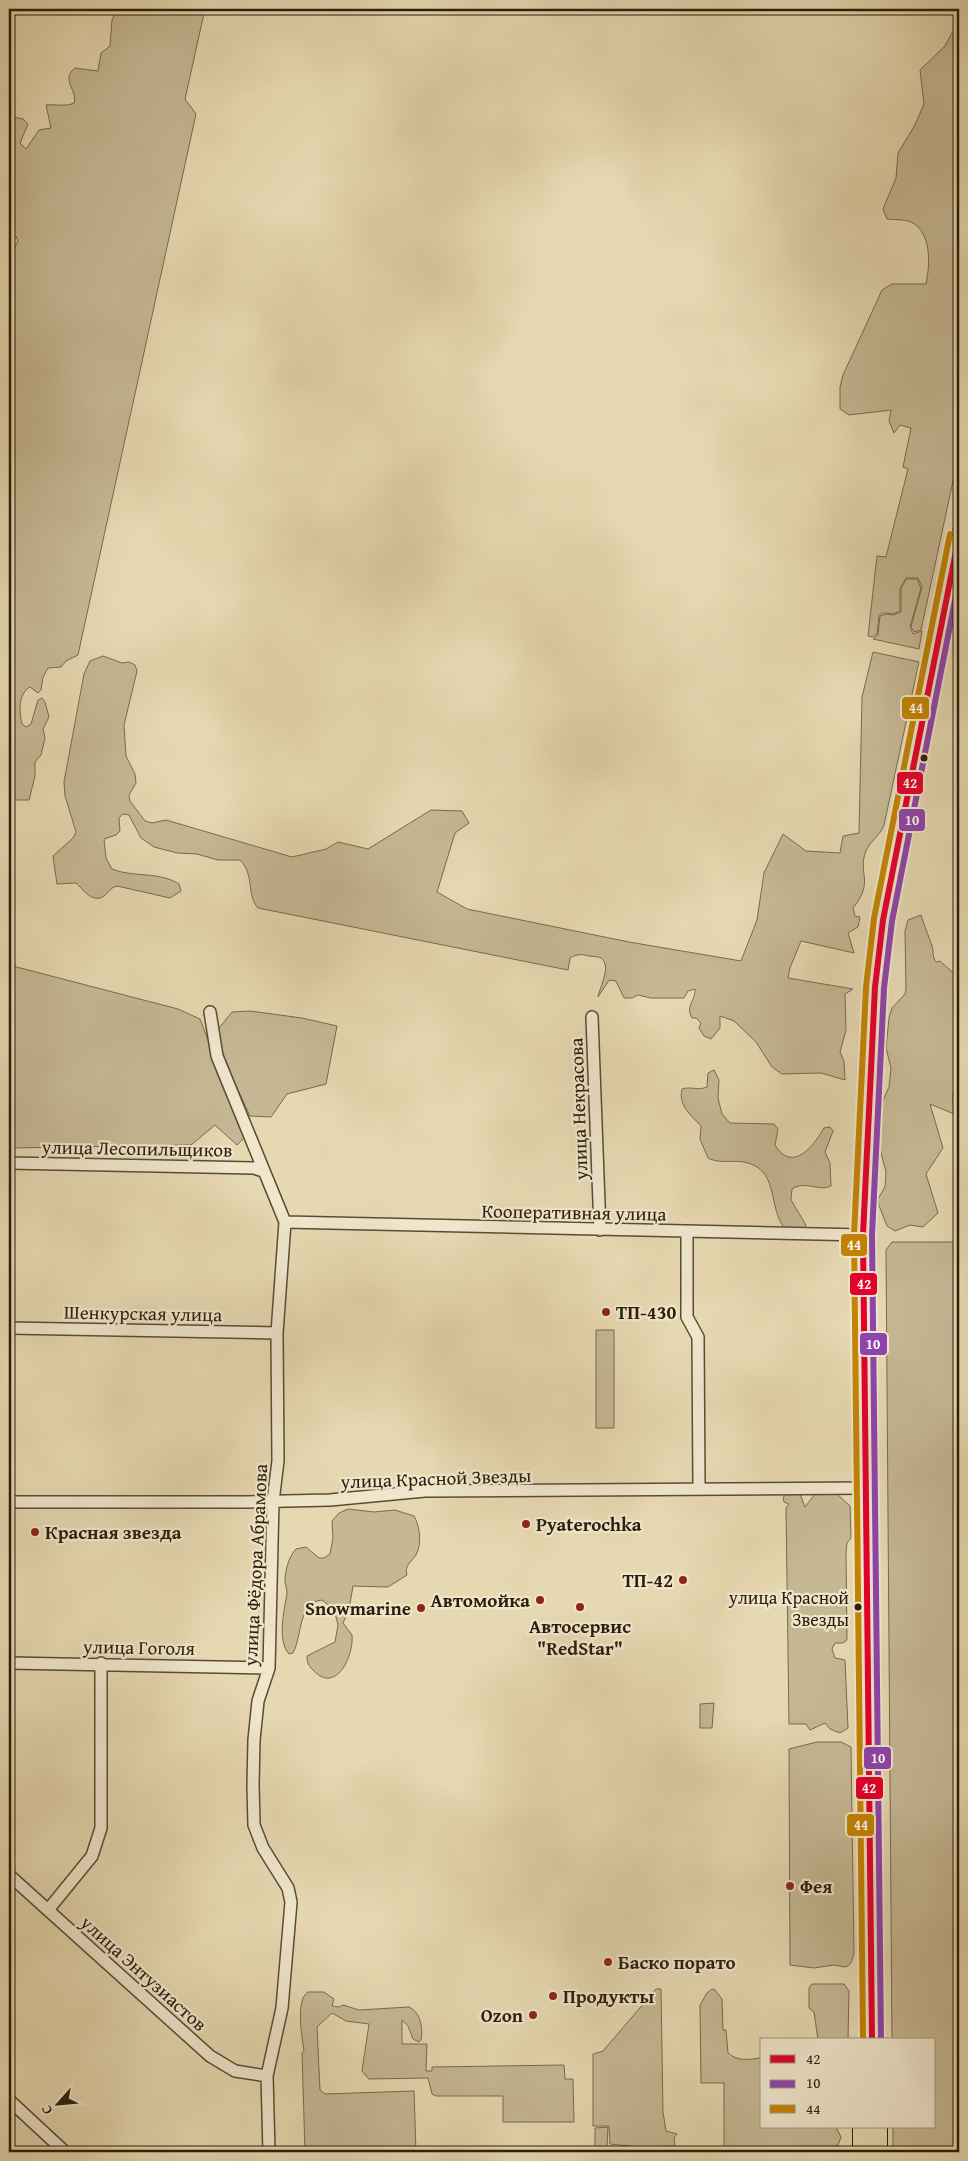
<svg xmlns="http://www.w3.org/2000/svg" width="968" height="2161" font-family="'Gentium Book Plus',serif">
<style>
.green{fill:#c6b895;stroke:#786a50}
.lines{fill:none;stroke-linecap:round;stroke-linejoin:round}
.minor-casing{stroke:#5a4c34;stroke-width:14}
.primary-casing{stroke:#2b1d0b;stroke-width:20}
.minor{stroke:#efe6cc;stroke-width:11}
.primary{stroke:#e6d8b1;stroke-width:18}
.bus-1-casing{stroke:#efe6cc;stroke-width:10}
.bus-2-casing{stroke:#efe6cc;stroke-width:10}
.bus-3-casing{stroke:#efe6cc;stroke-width:10}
.bus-1{stroke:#e4002b;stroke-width:6}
.bus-2{stroke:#8e44ad;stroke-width:6}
.bus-3{stroke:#c48403;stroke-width:6}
.bus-dot{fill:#2b1d0b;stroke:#efe6cc;stroke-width:2}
.poi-dot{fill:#8f2418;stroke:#efe6cc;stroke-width:2}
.labels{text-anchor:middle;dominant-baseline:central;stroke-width:4.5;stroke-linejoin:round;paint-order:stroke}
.bus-label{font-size:18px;fill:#2b1d0b;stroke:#efe6cc;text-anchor:end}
.street-label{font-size:19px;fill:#2b1d0b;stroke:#efe6cc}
.poi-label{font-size:19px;font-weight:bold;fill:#2b1d0b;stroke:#efe6cc;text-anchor:start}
.line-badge{stroke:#efe6cc;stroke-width:2}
.badge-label{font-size:14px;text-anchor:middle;font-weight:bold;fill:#fff}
</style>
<rect width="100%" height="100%" fill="#e6d8b1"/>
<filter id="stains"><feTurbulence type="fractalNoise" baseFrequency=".004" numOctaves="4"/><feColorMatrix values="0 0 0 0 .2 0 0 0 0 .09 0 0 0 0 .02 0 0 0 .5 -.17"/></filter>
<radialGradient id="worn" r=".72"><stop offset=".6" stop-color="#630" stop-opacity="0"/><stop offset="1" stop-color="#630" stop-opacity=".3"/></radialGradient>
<path class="green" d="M117 9H205L185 99 196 114 78 655 66 661 61 667 48 668 43 677 41 690 38 693 30 687C18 694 19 712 22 724L26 727 31 724 38 700 42 698 45 702 49 717 43 729 45 738 41 755 35 762V776L29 800H9V315L11 313 9 259 18 241 16 236 9 239V116L23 119 28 124 20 143 26 149 39 130 51 128 46 105C55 104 66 107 74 103 78 90 60 80 75 68L98 71 101 53 110 46 112 20Z
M959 20V453L921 630 914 632 911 627 922 587 918 578H906L900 589V611L893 614 883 613 879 615 877 634 873 637 868 636 877 556 886 557 908 469 903 467 911 428 900 425 894 433 889 421 891 410 849 415 840 409V387L843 375 882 290 892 284H926C930 265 932 232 911 222 904 219 894 220 887 219L883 209 896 178 898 153 915 125 924 104 920 70 945 46Z
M906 579H917L921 588 910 627 913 634 922 631 919 649 873 639 878 635 880 616 887 614 893 615 901 612V589Z
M873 652 919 662 884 825C880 836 870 841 866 851 857 874 875 881 853 908L855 916 860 917 858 927 848 933 854 953 801 941 790 968 788 978 853 989 845 994 846 1030 840 1052 844 1061 845 1080 821 1073 782 1074 772 1067 756 1042 734 1021 720 1016V1028L711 1039 704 1036 699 1028 701 1023 696 1018H692C685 1006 696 1000 695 989L688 991 684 998H651L638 995 632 998H624L616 981 609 980 598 997C600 986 612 966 601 958 598 956 593 957 589 956 581 954 577 954 570 958L568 970 258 908C246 894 255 875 240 860H218L197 854 177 853 154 847 141 838 129 815 123 814 119 818 120 831 116 835 104 839 106 858 112 869C135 878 158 871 179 884L181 891 170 898 117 886C110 888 109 892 104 896 92 904 83 889 76 883L57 884 53 856 73 838 76 832 65 796 64 782 84 674 90 661 103 656 122 663 129 662 135 665 137 671 124 725 126 756 135 774 136 783 129 795 130 801 145 821 152 823 166 820 292 857 326 849 338 842 368 849 431 810 462 811 469 823 455 833 437 892 467 909 629 942 741 961 757 920 764 873 783 834 806 851 840 853 843 836 859 833 862 697Z
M921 915C924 926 929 936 932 946 934 952 932 957 936 962L940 961 959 978V1082L953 1093V1105L959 1111V1116L930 1104 943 1148 926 1174 938 1213 923 1227 910 1225 895 1231 887 1226 878 1203V1199L885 1187 886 1172 879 1145 878 1126 881 1105 889 1087 891 1068 886 1048 889 1018 892 1008 905 994 906 989 905 931 908 920Z
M9 965 178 1009 200 1019 245 1137 237 1145 215 1125 191 1145 9 1148Z
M250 1011 302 1018 337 1026 326 1084 287 1094 271 1117 250 1116 219 1049V1028L232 1012Z
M714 1070 719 1080 718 1098 722 1114 730 1123 774 1124 778 1129 775 1145C793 1174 814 1145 824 1128L830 1127 833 1131 825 1152 830 1163 831 1186C819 1192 805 1180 792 1189L791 1200 806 1225 804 1231 786 1230C770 1213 777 1179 757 1167 739 1156 723 1166 708 1158L700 1139 701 1126C691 1115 678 1106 682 1089 691 1086 698 1091 707 1087L708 1073Z
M892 1242H959V2152H893V2127H934V2040H892L886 1250Z
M596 1330H614V1428H596Z
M787 1491 800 1494 805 1507 815 1494 836 1493 850 1506 851 1538 847 1543 846 1552 847 1640 843 1643H835L832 1649 835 1658 845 1660 848 1728 840 1733 830 1729 825 1723 810 1730 806 1724H789L786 1508 789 1504 784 1502 783 1498Z
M348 1509 374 1512 395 1510 414 1516C420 1526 422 1544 416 1555 411 1562 404 1566 407 1575L388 1587 353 1586 349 1609 343 1623 352 1635C354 1656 336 1695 313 1670 308 1665 307 1662 307 1656L335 1642 338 1625 334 1609 322 1600C298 1602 302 1637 293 1653L289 1654C277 1641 284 1610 287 1594 287 1590 286 1586 285 1582 285 1571 288 1558 296 1549L306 1547 319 1558H324L330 1554 333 1538 332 1521 339 1513Z
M714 1703 712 1728H700V1704Z
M817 1742H841L851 1747 854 1954 851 1963 846 1967 834 1965 814 1968 790 1965 789 1749Z
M812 1984H844L849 1991 848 2040H818L814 2012 809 2008V1988Z
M656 1989H661L663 2112 666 2131 677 2134 674 2138 675 2146 639 2147 610 2144 609 2126H593V2054L603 2051Z
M712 1989 715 1990 722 1999 723 2030H726L728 2053C737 2061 748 2060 759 2058L762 2055V2127H836L841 2137 838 2145 826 2148 823 2152 751 2148 737 2150V2152H724V2083H701L700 2005 707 1993Z
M308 1992H324L334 1999 332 2006 339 2007 343 2005 359 2010 409 2007C421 2013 423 2028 421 2040L419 2042 413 2039 408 2026 402 2020V2044H427L426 2071H432V2067L564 2065 565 2079H573L574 2122H503V2096H436L432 2094 428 2078 369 2079 362 2071 369 2024 346 2021 332 2013 317 2027 320 2090 325 2094 414 2091 416 2152H305L302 2053 304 2051C302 2037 295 2000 308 1992Z
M608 2127 607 2147H595V2128Z"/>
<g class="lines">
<g class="minor-casing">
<path id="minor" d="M210 1012 217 1056 285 1222 277 1333 278 1461 273 1501 269 1668 258 1701 254 1740 253 1785 254 1825 263 1848 288 1888 291 1902 282 2008 267 2076 269 2152
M592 1017 600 1230
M9 1163 254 1168 263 1171
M285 1222 863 1235
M687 1232V1317L698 1337 699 1489
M9 1328 277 1333
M9 1502H248L330 1500 425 1491 865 1488
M9 1663 269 1668
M9 1875 210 2056 235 2071 267 2076
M48 1910 92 1856 101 1828V1663
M9 2100 65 2152"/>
</g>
<g class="primary-casing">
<path id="primary" d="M872 2040 863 1235 875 987 883 920 959 536
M862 2152V2127
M878 2152V2127"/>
</g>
<use href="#minor" class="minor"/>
<use href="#primary" class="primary"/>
<g class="bus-1-casing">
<path id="bus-1" d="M872 2040 863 1235 875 987 883 920 959 536"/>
</g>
<g class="bus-2-casing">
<path id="bus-2" d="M881 2040 872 1235 884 988 892 921 959 580"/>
</g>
<g class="bus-3-casing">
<path id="bus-3" d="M863 2040 854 1235 866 987 874 918 950 534"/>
</g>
<use href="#bus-1" class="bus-1"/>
<use href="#bus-2" class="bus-2"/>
<use href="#bus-3" class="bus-3"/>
</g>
<g class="bus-dot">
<circle cx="924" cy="758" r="4.5"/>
<circle cx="858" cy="1607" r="4.5"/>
</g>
<g class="poi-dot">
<circle cx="606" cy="1312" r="5"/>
<circle cx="526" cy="1524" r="5"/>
<circle cx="35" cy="1532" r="5"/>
<circle cx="683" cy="1580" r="5"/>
<circle cx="540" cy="1600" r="5"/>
<circle cx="580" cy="1607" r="5"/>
<circle cx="421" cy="1608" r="5"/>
<circle cx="790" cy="1886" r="5"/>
<circle cx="608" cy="1962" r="5"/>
<circle cx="553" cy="1996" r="5"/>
<circle cx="533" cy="2015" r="5"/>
</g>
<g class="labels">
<g class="bus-label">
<text x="849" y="1597">улица Красной<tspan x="849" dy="22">Звезды</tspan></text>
</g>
<g class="street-label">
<text transform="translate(578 1109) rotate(-92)">улица Некрасова</text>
<text transform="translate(137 1148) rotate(1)">улица Лесопильщиков</text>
<text transform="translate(574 1212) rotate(1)">Кооперативная улица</text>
<text transform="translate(143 1313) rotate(1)">Шенкурская улица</text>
<text transform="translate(436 1478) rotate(-2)">улица Красной Звезды</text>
<text transform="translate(255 1565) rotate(-87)">улица Фёдора Абрамова</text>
<text transform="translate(139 1647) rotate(1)">улица Гоголя</text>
<text transform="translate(144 1973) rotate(42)">улица Энтузиастов</text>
</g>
<g class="poi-label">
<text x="616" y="1312">ТП-430</text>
<text x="536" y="1524">Pyaterochka</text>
<text x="45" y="1532">Красная звезда</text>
<text x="673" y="1580" text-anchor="end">ТП-42</text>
<text x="530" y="1600" text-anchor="end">Автомойка</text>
<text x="411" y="1608" text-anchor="end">Snowmarine</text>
<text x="580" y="1626" text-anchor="middle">Автосервис<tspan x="580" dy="22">"RedStar"</tspan></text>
<text x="800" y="1886">Фея</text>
<text x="618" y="1962">Баско порато</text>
<text x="563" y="1996">Продукты</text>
<text x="523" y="2015" text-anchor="end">Ozon</text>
</g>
</g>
<g class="line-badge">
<rect x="901" y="696" width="29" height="24" rx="5" fill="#c48403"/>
<rect x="896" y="771" width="28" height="24" rx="5" fill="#e4002b"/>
<rect x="898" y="808" width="28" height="24" rx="5" fill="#8e44ad"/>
<rect x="840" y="1233" width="28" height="24" rx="5" fill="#c48403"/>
<rect x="849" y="1272" width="29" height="24" rx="5" fill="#e4002b"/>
<rect x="859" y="1332" width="29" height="24" rx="5" fill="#8e44ad"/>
<rect x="863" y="1746" width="29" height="24" rx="5" fill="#8e44ad"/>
<rect x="855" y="1776" width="29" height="24" rx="5" fill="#e4002b"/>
<rect x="846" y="1813" width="29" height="24" rx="5" fill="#c48403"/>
</g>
<g class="badge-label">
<text x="916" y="713">44</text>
<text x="910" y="788">42</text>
<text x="912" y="825">10</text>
<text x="854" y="1250">44</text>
<text x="864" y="1289">42</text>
<text x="873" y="1349">10</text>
<text x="878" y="1763">10</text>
<text x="869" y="1793">42</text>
<text x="861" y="1830">44</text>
</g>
<rect width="968" height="2161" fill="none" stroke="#e6d8b1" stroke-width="30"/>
<rect x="10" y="10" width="948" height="2141" fill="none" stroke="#2b1d0b" stroke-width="2.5"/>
<rect x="15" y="15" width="938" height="2131" fill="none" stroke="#2b1d0b"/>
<rect x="760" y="2038" width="175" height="90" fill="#efe6cc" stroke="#a1967f"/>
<rect x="770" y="2055" width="25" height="8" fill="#e4002b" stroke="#a1967f"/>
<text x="806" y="2064" font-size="15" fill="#2b1d0b">42</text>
<rect x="770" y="2080" width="25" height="8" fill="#8e44ad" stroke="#a1967f"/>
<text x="806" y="2088" font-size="15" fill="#2b1d0b">10</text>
<rect x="770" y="2105" width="25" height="8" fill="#c48403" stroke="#a1967f"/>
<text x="806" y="2114" font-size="15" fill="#2b1d0b">44</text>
<g transform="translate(58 2104) rotate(243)" stroke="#efe6cc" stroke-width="4" paint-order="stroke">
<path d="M0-4L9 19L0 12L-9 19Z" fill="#2b1d0b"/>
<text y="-8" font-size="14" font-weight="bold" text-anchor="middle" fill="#2b1d0b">С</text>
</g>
<rect width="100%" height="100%" filter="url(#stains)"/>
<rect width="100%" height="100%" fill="url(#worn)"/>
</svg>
